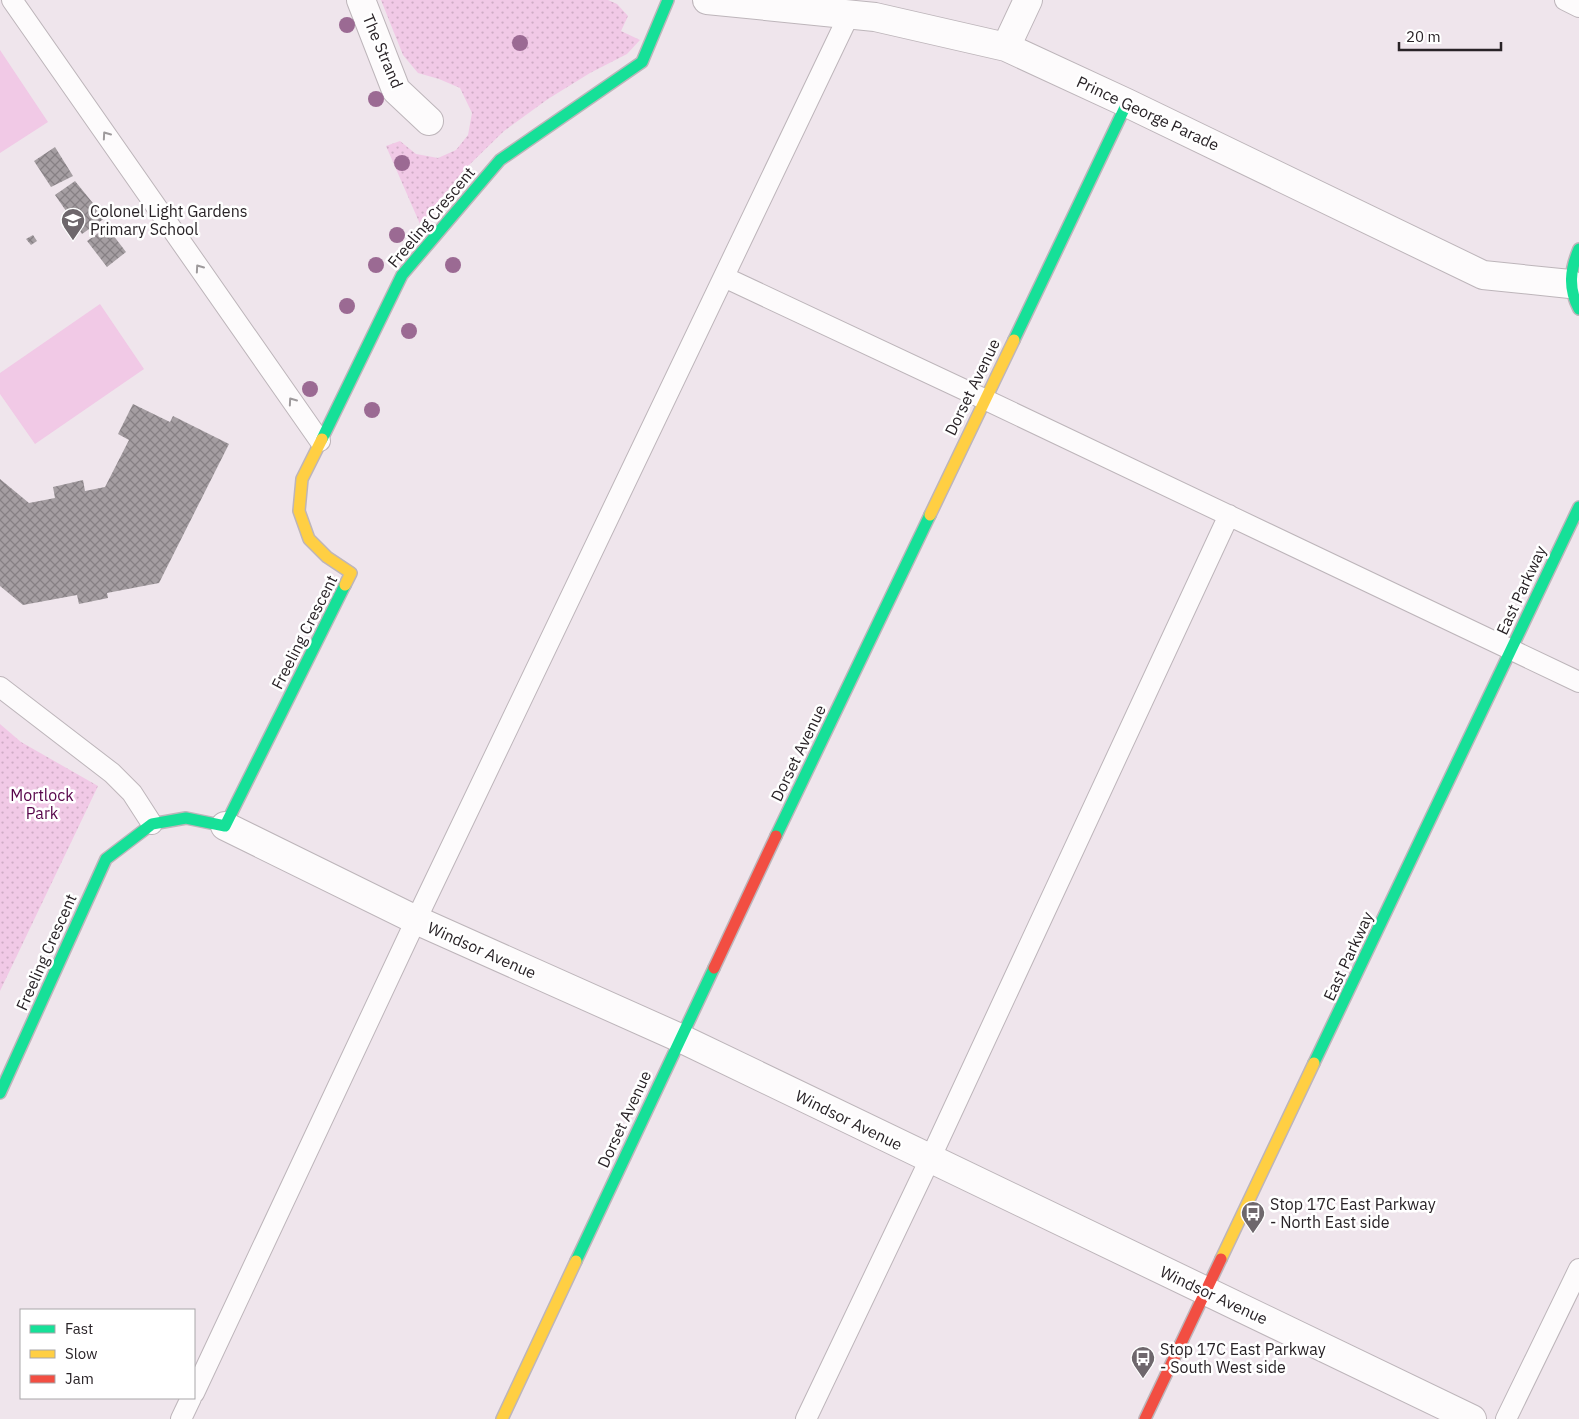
<svg xmlns="http://www.w3.org/2000/svg" width="1579" height="1419" font-family="'IBM Plex Sans',sans-serif">
<style>
.grass{fill:#f1c9e6}
.park{fill:url(#park-dots)}
.building{fill:url(#building-cross-hatch)}
.lines{fill:none;stroke-linecap:round;stroke-linejoin:round}
.lane-casing{stroke:#bdb5ba;stroke-width:22}
.street-casing{stroke:#bdb5ba;stroke-width:30}
.fast-casing{stroke:#bdb5ba;stroke-width:14}
.slow-casing{stroke:#bdb5ba;stroke-width:14}
.jam-casing{stroke:#bdb5ba;stroke-width:14}
.lane{stroke:#fdfbfc;stroke-width:20}
.street{stroke:#fdfbfc;stroke-width:28}
.fast{stroke:#16e098;stroke-width:11}
.slow{stroke:#ffcf43;stroke-width:11}
.jam{stroke:#f24e42;stroke-width:11}
.tree{fill:#9b6a93}
.oneway{stroke:#9e9a9c}
.labels{text-anchor:middle;dominant-baseline:central;stroke-width:5;stroke-linejoin:round;paint-order:stroke}
.street-label{font-size:16px;fill:#292327;stroke:#fff}
.poi-label{font-size:16px;fill:#292327;stroke:#fff;text-anchor:start}
.park-label{font-size:16px;fill:#57054a;stroke:#fff}
</style>
<defs>
<pattern id="park-dots" width="8" height="8" patternUnits="userSpaceOnUse" patternTransform="scale(1.25)"><rect width="8" height="8" fill="#f1c9e6"/><path d="M2 2h.1M6 6h.1" fill="none" stroke="#cfacc5" stroke-width="1.8" stroke-linecap="round"/></pattern>
<pattern id="building-cross-hatch" width="8" height="8" patternUnits="userSpaceOnUse" patternTransform="scale(1.25)"><rect width="8" height="8" fill="#a59ea2"/><path d="M0 0l8 8M0 8l8-8" fill="none" stroke="#868084"/></pattern>
</defs>
<rect width="100%" height="100%" fill="#efe5ec"/>
<path class="grass" d="M0 50 48 122 0 153Z
M100 304 144 369 35 444 0 394V373Z"/>
<path class="park" d="M381 0H608L617 4 628 16 621 31 640 40 627 54 590 73 548 99 504 131 466 168 420 224 386 146 400 141 416 154 438 158 456 150 468 135 472 113 460 88 439 79 418 73 403 55Z
M0 724 21 742 98 786 0 991Z"/>
<path class="building" d="M55 147 73 176 51 187 34 161Z
M75 181 105 218 82 234 55 195Z
M107 227 126 252 107 267 87 241Z
M33 235 37 241 31 245 26 239Z
M133 404 170 422 173 416 229 444 159 583 107 593 108 598 79 604 77 595 23 605 0 586V479L29 503 55 498 53 487 83 480 85 491 105 487 129 440 118 434Z"/>
<g class="lines">
<g class="lane-casing">
<path id="lane" d="M12 0 320 441
M1565 0 1579 7
M724 277 984 399 1579 682
M0 687 112 773 132 793 152 824
M194 1393 416 920 849 15
M181 1419 191 1398
M806 1419 930 1159 1229 515
M1506 1419 1579 1269"/>
</g>
<g class="street-casing">
<path id="street" d="M361 0 396 90 429 121
M707 0 875 17 1006 47 1127 103 1483 275 1570 284
M1006 47 1028 0
M225 826 416 920 680 1038 1472 1419"/>
</g>
<g class="fast-casing">
<path id="fast" d="M1579 249C1570 270 1568 288 1579 309
M1014 340 1127 103
M322 439 402 275 500 160 642 62 668 0
M776 836 930 515
M1314 1063 1579 507
M0 1093 106 859 152 824 186 818 225 826 345 585
M576 1261 714 968"/>
</g>
<g class="slow-casing">
<path id="slow" d="M322 439 302 479 299 511 309 539 327 557 351 573 345 585
M930 515 1014 340
M1221 1259 1314 1063
M502 1419 576 1261"/>
</g>
<g class="jam-casing">
<path id="jam" d="M714 968 776 836
M1145 1419 1221 1259"/>
</g>
<use href="#lane" class="lane"/>
<use href="#street" class="street"/>
<use href="#fast" class="fast"/>
<use href="#slow" class="slow"/>
<use href="#jam" class="jam"/>
</g>
<g class="tree">
<circle cx="347" cy="25" r="8"/>
<circle cx="520" cy="43" r="8"/>
<circle cx="376" cy="99" r="8"/>
<circle cx="402" cy="163" r="8"/>
<circle cx="397" cy="235" r="8"/>
<circle cx="376" cy="265" r="8"/>
<circle cx="453" cy="265" r="8"/>
<circle cx="347" cy="306" r="8"/>
<circle cx="409" cy="331" r="8"/>
<circle cx="310" cy="389" r="8"/>
<circle cx="372" cy="410" r="8"/>
</g>
<defs><path id="oneway-chevron" d="M-2-3.5L2.5 0L-2 3.5" fill="none" stroke-width="1.6" stroke-linecap="round" stroke-linejoin="round" transform="scale(1.25)"/></defs>
<g class="oneway">
<use href="#oneway-chevron" transform="translate(106 135) rotate(-125)"/>
<use href="#oneway-chevron" transform="translate(199 268) rotate(-125)"/>
<use href="#oneway-chevron" transform="translate(292 401) rotate(-125)"/>
</g>
<defs>
<g id="school-pin" transform="scale(1.25)"><path d="M0 17L-7.5 6A9.5 9.5 0 1 1 7.5 6Z" fill="#6e676c" stroke="#fff"/><path d="M0-5L7-2L0 1L-7-2ZM-4 1L0 2.5L4 1V4Q0 6-4 4Z" fill="#fff"/></g>
<g id="bus-pin" transform="scale(1.25)"><path d="M0 17L-7.5 6A9.5 9.5 0 1 1 7.5 6Z" fill="#6e676c" stroke="#fff"/><path d="M-5-6H5V4H4V6H2V4H-2V6H-4V4H-5ZM-3.5-4V0h7V-4ZM-3.5 1.2v1.5H-2V1.2ZM2 1.2v1.5H3.5V1.2Z" fill="#fff"/></g>
</defs>
<g fill-rule="evenodd">
<use href="#school-pin" x="73" y="220"/>
<use href="#bus-pin" x="1253" y="1213"/>
<use href="#bus-pin" x="1143" y="1358"/>
</g>
<g class="labels">
<g class="street-label">
<text transform="translate(383 51) rotate(67)">The Strand</text>
<text transform="translate(1148 113) rotate(25)">Prince George Parade</text>
<text transform="translate(431 217) rotate(-50)">Freeling Crescent</text>
<text transform="translate(972 387) rotate(-64)">Dorset Avenue</text>
<text transform="translate(1521 590) rotate(-65)">East Parkway</text>
<text transform="translate(304 632) rotate(-63)">Freeling Crescent</text>
<text transform="translate(798 753) rotate(-64)">Dorset Avenue</text>
<text transform="translate(482 950) rotate(24)">Windsor Avenue</text>
<text transform="translate(46 952) rotate(-66)">Freeling Crescent</text>
<text transform="translate(1348 956) rotate(-65)">East Parkway</text>
<text transform="translate(624 1119) rotate(-65)">Dorset Avenue</text>
<text transform="translate(849 1120) rotate(26)">Windsor Avenue</text>
<text transform="translate(1214 1295) rotate(25)">Windsor Avenue</text>
</g>
<g class="poi-label">
<text x="90" y="211">Colonel Light Gardens<tspan x="90" dy="18">Primary School</tspan></text>
<text x="1270" y="1204">Stop 17C East Parkway<tspan x="1270" dy="18">- North East side</tspan></text>
<text x="1160" y="1349">Stop 17C East Parkway<tspan x="1160" dy="18">- South West side</tspan></text>
</g>
<g class="park-label">
<text x="42" y="795">Mortlock<tspan x="42" dy="18">Park</tspan></text>
</g>
</g>
<rect x="20" y="1309" width="175" height="90" fill="#ffffff" stroke="#a9a7a9"/>
<rect x="30" y="1325" width="25" height="8" fill="#16e098" stroke="#a9a7a9"/>
<text x="65" y="1334" font-size="15" fill="#292327">Fast</text>
<rect x="30" y="1350" width="25" height="8" fill="#ffcf43" stroke="#a9a7a9"/>
<text x="65" y="1359" font-size="15" fill="#292327">Slow</text>
<rect x="30" y="1375" width="25" height="8" fill="#f24e42" stroke="#a9a7a9"/>
<text x="65" y="1384" font-size="15" fill="#292327">Jam</text>
<path d="M1399 42v8h102v-8" fill="none" stroke="#292327" stroke-width="2.5"/>
<text x="1406" y="42" font-size="15" fill="#292327" stroke="#ffffff" stroke-width="4" paint-order="stroke">20 m</text>
</svg>
